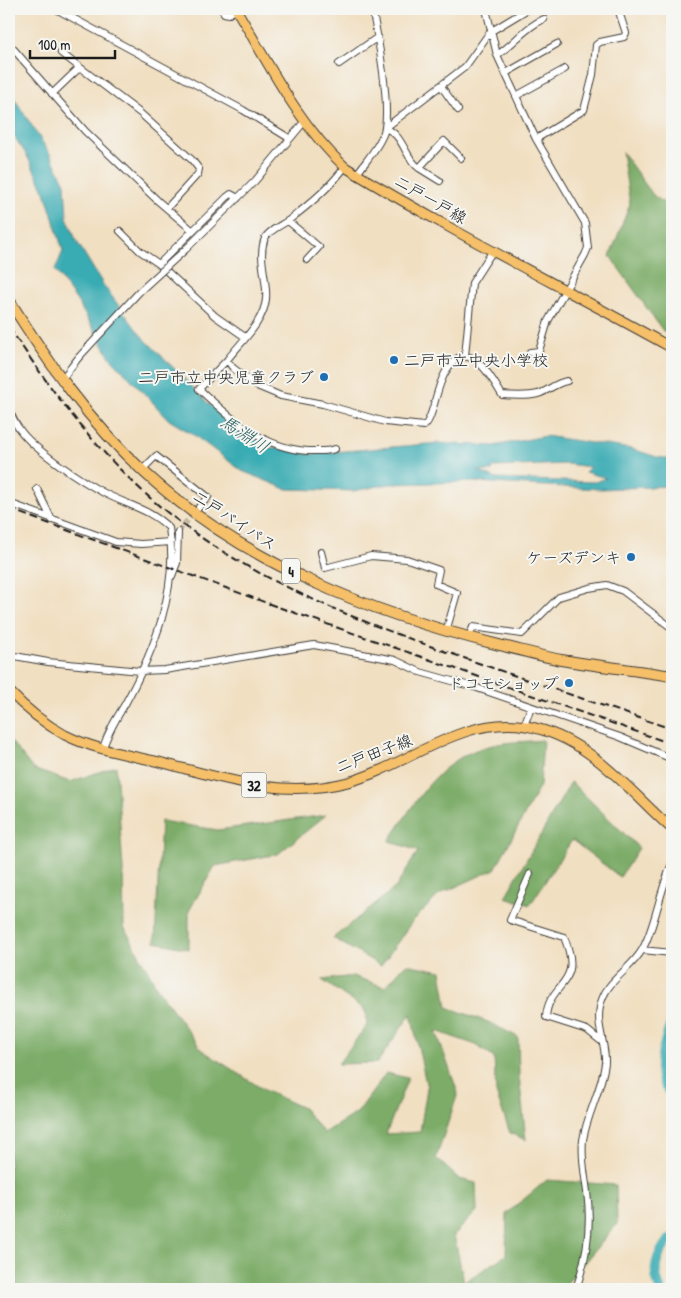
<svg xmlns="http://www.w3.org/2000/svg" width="681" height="1298" font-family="'Patrick Hand','Klee One',sans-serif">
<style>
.forest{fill:#7cac67;stroke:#4c6442}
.water{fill:#39abb3;stroke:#2a6468;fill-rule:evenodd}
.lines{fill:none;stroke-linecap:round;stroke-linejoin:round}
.river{stroke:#39abb3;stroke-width:10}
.minor-tunnel{stroke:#c6b8a0;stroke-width:6;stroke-dasharray:6 3;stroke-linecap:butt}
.minor-casing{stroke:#3c3935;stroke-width:8}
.major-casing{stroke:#3c3935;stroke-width:11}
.highway-casing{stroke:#3c3935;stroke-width:12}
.minor{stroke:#fff;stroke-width:6}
.major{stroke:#f6c06b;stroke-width:9}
.highway{stroke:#f6c06b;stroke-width:10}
.rail{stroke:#1c1c1c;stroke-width:2;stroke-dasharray:8 4;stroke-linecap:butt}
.minor-bridge-casing{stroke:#3c3935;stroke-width:8;stroke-linecap:butt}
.minor-bridge{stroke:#fff;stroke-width:6}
.poi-dot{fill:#1f6fb2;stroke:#f6f6f2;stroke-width:2}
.labels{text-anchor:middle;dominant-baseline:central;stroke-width:4;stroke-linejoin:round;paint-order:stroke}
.shield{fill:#f6f6f2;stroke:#5d5d5c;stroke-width:1}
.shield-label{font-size:15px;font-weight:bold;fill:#1c1c1c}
.street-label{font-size:16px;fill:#1c1c1c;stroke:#f6f6f2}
.poi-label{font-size:16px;fill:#1c1c1c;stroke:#f6f6f2;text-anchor:end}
.water-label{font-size:18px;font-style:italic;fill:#295c60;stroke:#f6f6f2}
</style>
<rect width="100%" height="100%" fill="#f6f6f2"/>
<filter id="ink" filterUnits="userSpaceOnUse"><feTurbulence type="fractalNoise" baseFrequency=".02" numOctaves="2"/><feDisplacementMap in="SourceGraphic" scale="10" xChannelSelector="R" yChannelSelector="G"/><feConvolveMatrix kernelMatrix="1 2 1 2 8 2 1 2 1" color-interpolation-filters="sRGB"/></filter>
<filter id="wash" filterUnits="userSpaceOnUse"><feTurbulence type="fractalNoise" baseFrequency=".0096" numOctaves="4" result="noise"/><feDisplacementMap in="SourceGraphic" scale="20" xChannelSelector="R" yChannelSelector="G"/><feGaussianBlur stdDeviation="1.12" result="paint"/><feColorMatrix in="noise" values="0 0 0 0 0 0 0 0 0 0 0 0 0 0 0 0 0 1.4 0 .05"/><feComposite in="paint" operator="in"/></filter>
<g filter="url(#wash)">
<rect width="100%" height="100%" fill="#f1dfc1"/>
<path class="forest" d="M622 152 653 195 672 209V334L663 331 610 256 630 204Z
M9 739 33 769 70 782 116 766 123 869 124 927 159 991 202 1050 264 1090 303 1108 324 1133 358 1112 386 1073 408 1078 386 1134 420 1132 427 1088 411 1014 377 1063 338 1064 367 1025 365 1010 322 980 353 976 385 987 406 964 441 971 447 1007 488 1022 518 1037 519 1075 526 1140 510 1133 496 1093 494 1058 476 1045 436 1031 458 1093 436 1158 459 1179 476 1183 477 1211 454 1235 464 1282 506 1255 507 1213 547 1180 616 1185 617 1224 562 1289H9Z
M543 740 540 786 495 869 440 894 411 923 381 966 333 938 396 887 418 851 389 841C417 800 440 756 493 745 509 741 527 742 543 740Z
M571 782 639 848 620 877 572 840 530 905 505 897Z
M326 815 278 854 215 866 189 911V949L155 942 161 821 218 830Z"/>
<path class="water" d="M9 90 50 154 65 183 67 217 76 240 104 286 140 334 209 404 239 429 269 447 310 454 438 443 494 446 545 436 632 449 657 457 672 459V486L600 489 474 482 389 484 354 491 286 489 242 471 194 435 169 420 110 357 77 301 55 270 63 251 45 192 26 154 9 129ZM567 464 590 467 585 472 606 478 595 482 497 479 478 471H492L494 467Z"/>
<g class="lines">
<path class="river" d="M672 1020C665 1044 651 1074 672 1095
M660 1289C659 1284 656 1279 656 1274 654 1261 663 1245 672 1238"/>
</g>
</g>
<g filter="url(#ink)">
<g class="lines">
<path class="minor-tunnel" d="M178 532 196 510"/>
<g class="minor-casing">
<path id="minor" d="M56 9 243 110 289 138
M222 9 224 13 229 14 237 9
M486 9 497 55 536 139 585 223 588 248 585 255 548 321 539 351 530 352
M9 44 85 131 158 201 192 230
M61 53 82 69
M497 55C514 44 525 27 544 19
M339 64 378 37
M506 73 557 44
M441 86 458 110
M52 94 77 70 82 69 140 113 192 160 199 169 198 174 167 208
M516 96 565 69
M385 128 465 67 490 32 528 9
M385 128C404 135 404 157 419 168L444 141 461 158
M536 139 584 110 593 75 596 45 600 42 624 37 626 33 618 9
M345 167C330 187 309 205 289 220 282 225 269 230 265 238 257 258 268 280 266 299 264 322 240 343 227 360L233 368 257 386 281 396 323 404 385 422 424 426C435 419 435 377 455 360 475 345 494 382 502 395 514 396 526 397 538 394 548 391 555 383 567 381
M419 168 440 181
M357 174C365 162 379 147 384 132 391 106 378 37 372 9
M238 198 231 194 227 197 159 264 215 316 245 337
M288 221 319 247 307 260
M120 231 140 251 159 264
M186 249 255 181 304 122
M465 356 472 283 492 252
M227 360 199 389C231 419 262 448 308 451 318 451 326 452 335 449
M62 379 79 357
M9 410C12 416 15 424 20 430 34 450 83 482 106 494 128 505 151 510 169 528 179 589 154 651 125 704 116 719 108 732 103 748
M142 470 156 456 208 497 199 507
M37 489 52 520
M9 503 116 542 141 544 171 542
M321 552 325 568 371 556 407 559 439 570 436 584 457 593 446 632
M172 576 177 563 178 532
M469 637 473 627 522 634 559 597 589 588 607 585 623 591 672 628
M9 655 48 662 140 671 165 670 314 645 395 660 420 672 477 688 620 737 672 759
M524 726 531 707
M530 874 510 920 564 937C585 987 549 980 546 1017L587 1030 602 1042
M642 950 672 953
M576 1289C587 1257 592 1226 587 1192 585 1175 581 1158 583 1140 587 1114 602 1089 605 1063 606 1044 596 1026 600 1007 605 980 630 971 642 950 655 928 660 889 672 864"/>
</g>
<g class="major-casing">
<path id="major" d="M236 9C269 64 298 124 345 167 452 232 564 288 672 348
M9 691C26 709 43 723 65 735 95 750 130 755 163 763 226 779 283 799 348 782 407 766 462 715 526 726 589 737 627 789 672 829"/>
</g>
<g class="highway-casing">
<path id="highway" d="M9 300C48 362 89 422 144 472 243 563 370 613 499 645 520 650 541 656 561 660 598 666 635 670 672 676"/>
</g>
<use href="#minor" class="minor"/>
<use href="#major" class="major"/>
<use href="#highway" class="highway"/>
<path class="rail" d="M9 327C50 389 93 447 149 497 233 571 337 613 441 650 518 677 595 703 672 729
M9 509 278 607 672 744"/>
<g class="minor-bridge-casing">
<path id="minor-bridge" d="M79 357 140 291 186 249"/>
</g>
<use href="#minor-bridge" class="minor-bridge"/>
</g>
</g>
<g class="poi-dot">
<circle cx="394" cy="360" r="5"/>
<circle cx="324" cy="377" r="5"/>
<circle cx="631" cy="557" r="5"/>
<circle cx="569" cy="683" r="5"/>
</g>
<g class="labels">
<g class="shield">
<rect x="282" y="558.5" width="18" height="25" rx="4"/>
<rect x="241.5" y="772.5" width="25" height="25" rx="4"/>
</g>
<g class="shield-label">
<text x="291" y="571">4</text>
<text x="254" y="785">32</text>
</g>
<g class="street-label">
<text transform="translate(431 199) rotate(30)">二戸一戸線</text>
<text transform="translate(235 520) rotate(33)">二戸バイパス</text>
<text transform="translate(374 753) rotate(-21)">二戸田子線</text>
</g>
<g class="poi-label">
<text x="404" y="360" text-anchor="start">二戸市立中央小学校</text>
<text x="314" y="377">二戸市立中央児童クラブ</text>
<text x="621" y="557">ケーズデンキ</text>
<text x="559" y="683">ドコモショップ</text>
</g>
<g class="water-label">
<text transform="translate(245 434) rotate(33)">馬淵川</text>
</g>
</g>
<rect width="681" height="1298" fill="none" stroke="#f6f6f2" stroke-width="30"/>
<path d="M30 50v8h85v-8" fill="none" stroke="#1c1c1c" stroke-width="2.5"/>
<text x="38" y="50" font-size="15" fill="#1c1c1c" stroke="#f6f6f2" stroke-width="4" paint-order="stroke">100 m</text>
</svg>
